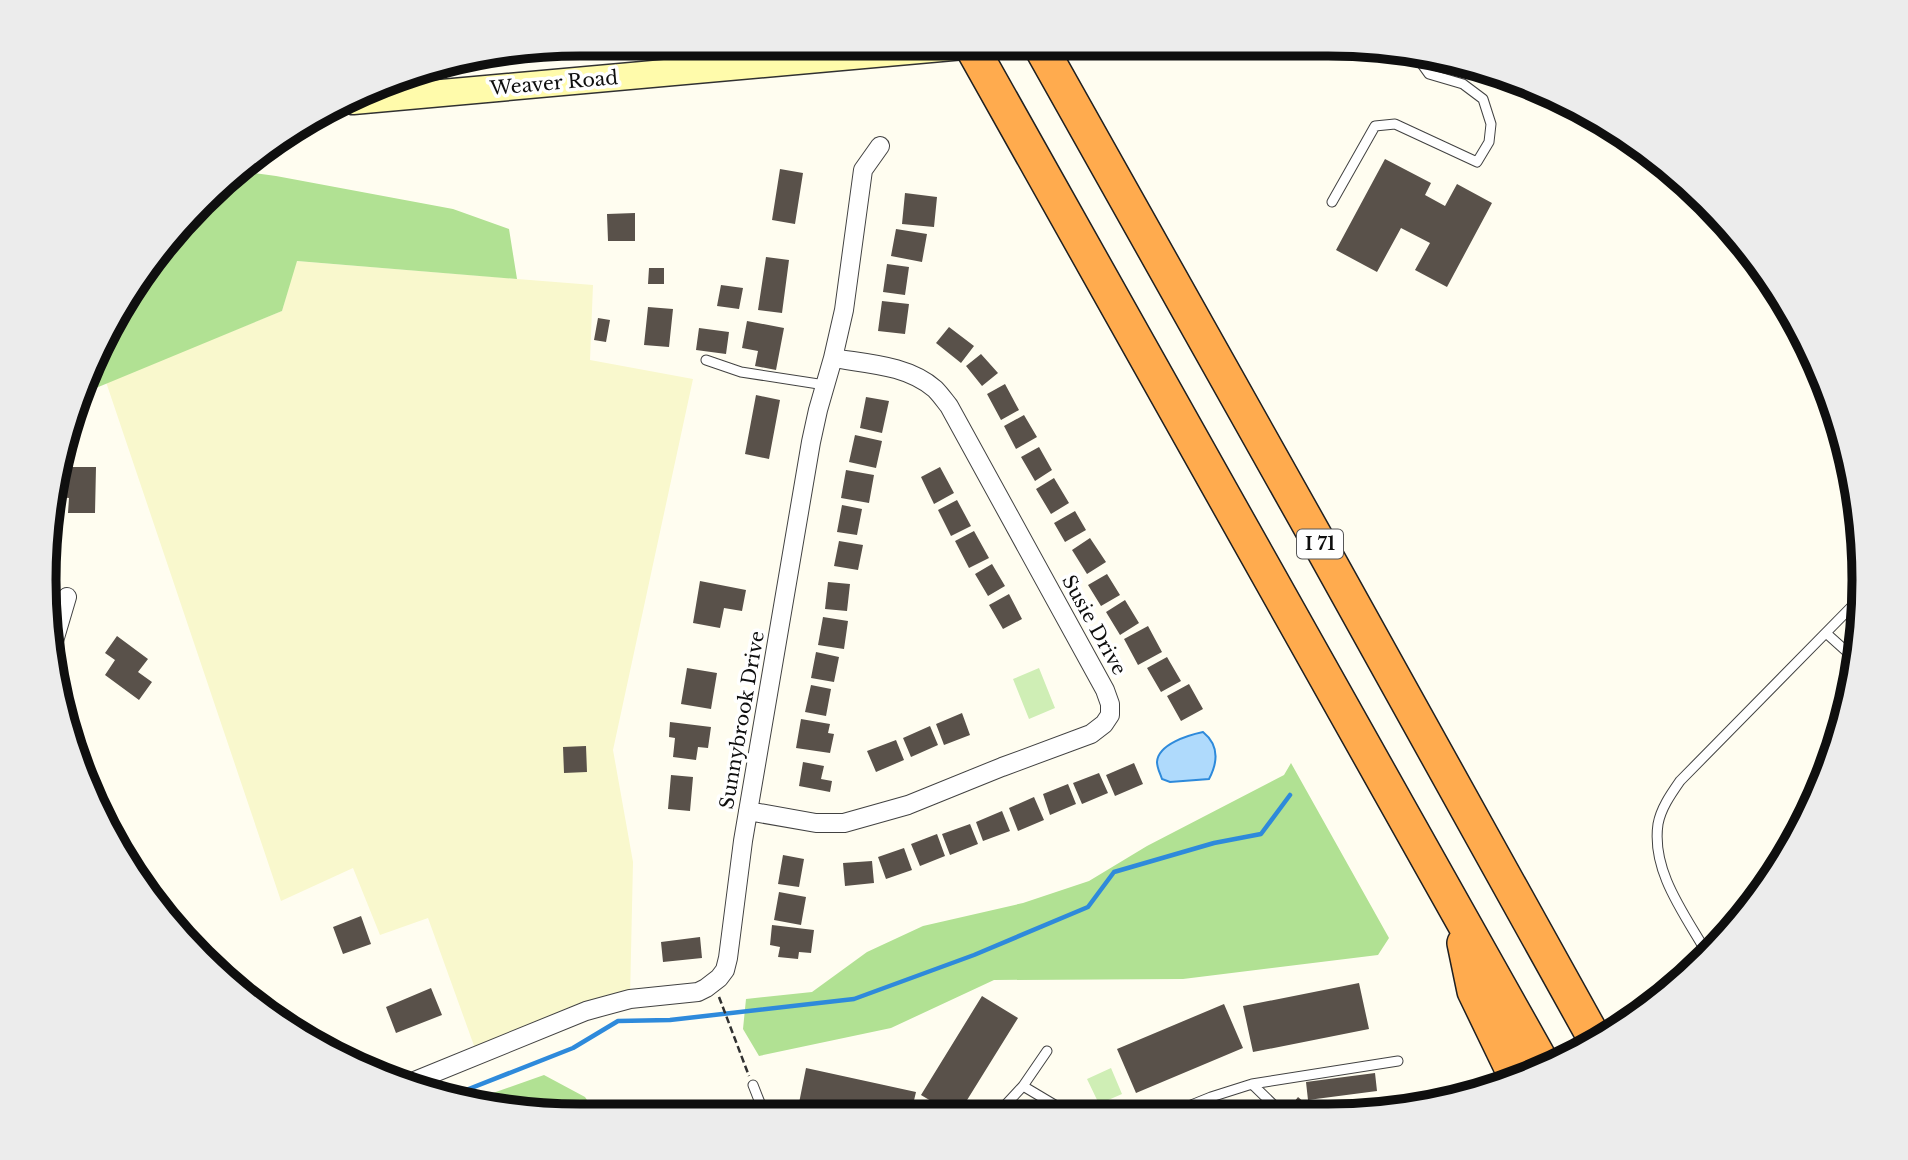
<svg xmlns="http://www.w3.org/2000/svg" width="1908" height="1160" font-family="'Libre Baskerville',serif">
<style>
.farmland{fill:#f9f8cd}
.green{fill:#cfeeb5}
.forest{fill:#b1e193}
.water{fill:#afdafc;stroke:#2e8adb;stroke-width:2}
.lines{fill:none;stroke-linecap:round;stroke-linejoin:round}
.stream{stroke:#2e8adb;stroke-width:4.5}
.building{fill:#59514a}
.lane-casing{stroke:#424242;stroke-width:11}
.street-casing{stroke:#424242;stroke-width:20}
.secondary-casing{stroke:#313131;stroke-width:29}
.highway-casing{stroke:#202020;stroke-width:36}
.path{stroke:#313131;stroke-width:2.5;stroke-dasharray:7 3.5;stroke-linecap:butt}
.lane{stroke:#fff;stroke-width:9}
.street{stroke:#fff;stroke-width:18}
.secondary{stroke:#fffbab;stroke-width:26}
.highway{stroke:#ffab4e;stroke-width:33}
.labels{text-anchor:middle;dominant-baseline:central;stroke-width:7;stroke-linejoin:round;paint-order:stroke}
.shield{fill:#fff;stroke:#575757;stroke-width:2}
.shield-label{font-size:18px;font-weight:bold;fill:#0f0f0f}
.street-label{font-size:19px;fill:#0f0f0f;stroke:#fff}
.rim{fill:none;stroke:#0f0f0f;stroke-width:9}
</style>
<rect width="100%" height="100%" fill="#fffdf0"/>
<path class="farmland" d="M296 261 593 285 590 360 693 379 613 750 633 862 630 999 477 1054 428 918 380 935 353 868 281 901 106 382 282 311Z"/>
<path class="green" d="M1039 668 1055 708 1029 719 1013 679Z
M1111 1068 1122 1094 1099 1104 1087 1079Z"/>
<path class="forest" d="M238 171 276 176 453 209 509 229 517 279 297 261 282 311 79 395 108 334 122 324 130 292 134 282Z
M1291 763 1389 938 1378 955 1183 979 994 980 891 1028 759 1056 743 1029 746 999 812 992 867 952 923 926 1023 903 1089 881 1147 846 1284 775Z
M544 1075 585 1097 595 1112H510L470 1101Z"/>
<path class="water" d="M1203 732C1219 745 1218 762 1209 779L1170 782 1162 779C1160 773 1157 768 1157 762 1158 744 1189 735 1203 732Z"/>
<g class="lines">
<path class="stream" d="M451 1096 573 1048 618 1021 670 1020 854 999 974 955 1088 907 1114 872 1214 843 1261 834 1290 795"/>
</g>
<path class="building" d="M1385 159 1431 183 1425 195 1445 206 1457 184 1492 203 1447 287 1415 270 1430 243 1401 228 1377 272 1336 250Z
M780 169 803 173 795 224 772 220Z
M905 193 937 197 934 227 902 224Z
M635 213V241H608L607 214Z
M896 229 927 234 922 262 891 256Z
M766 257 789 260 782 313 758 310Z
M887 264 909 267 905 295 883 292Z
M649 268H664V284H648Z
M721 285 743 288 739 309 717 306Z
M882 301 909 304 905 334 878 331Z
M648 307 673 309 669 347 644 345Z
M598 318 610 320 606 342 594 340Z
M747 321 784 328 776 370 755 366 758 351 742 348Z
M949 327 974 346 961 363 936 343Z
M699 328 729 332 726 354 696 350Z
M981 354 998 373 982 386 966 366Z
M1005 384 1019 410 1001 420 987 394Z
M756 395 780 400 769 459 745 454Z
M866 397 889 401 882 433 860 428Z
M1024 415 1037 437 1016 449 1004 426Z
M855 435 882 441 876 468 849 462Z
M1039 447 1052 470 1035 481 1021 457Z
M64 467H96L95 513H68L69 498 57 497Z
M940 467 954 493 934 504 921 477Z
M846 470 874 475 869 503 841 498Z
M1054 478 1069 503 1051 514 1036 489Z
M957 500 971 526 951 536 938 510Z
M842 505 862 509 857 535 837 532Z
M1075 511 1086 530 1065 542 1054 523Z
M974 531 989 558 969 568 955 541Z
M1090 538 1106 562 1087 574 1072 550Z
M839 541 863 545 858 570 834 566Z
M992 564 1005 586 988 596 975 574Z
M1107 574 1120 595 1101 606 1088 585Z
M700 581 746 590 742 611 724 608 720 628 693 623Z
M828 582 850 584 847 611 825 609Z
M1009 594 1022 619 1003 629 989 605Z
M1125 600 1139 623 1120 635 1106 612Z
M823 617 848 621 844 649 818 645Z
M1148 626 1162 652 1138 665 1124 639Z
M117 636 148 659 138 672 152 682 139 700 105 675 115 660 105 653Z
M816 652 839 657 834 682 811 678Z
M1167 657 1181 681 1161 692 1147 668Z
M687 668 717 673 711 709 681 704Z
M1189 684 1203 709 1181 721 1167 696Z
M811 685 831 689 826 716 805 712Z
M962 713 970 735 944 745 936 724Z
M801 719 830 724 828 733 834 734 830 753 796 748Z
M670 722 711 727 708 748 698 747 696 760 673 757 675 738 669 737Z
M930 726 938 745 911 757 903 738Z
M896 740 904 760 876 772 867 751Z
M586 746 587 772 564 773 563 747Z
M803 762 824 766 821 779 832 781 830 792 799 786Z
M1134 763 1143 784 1115 796 1106 775Z
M1099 773 1108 793 1082 804 1073 783Z
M671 775 693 777 690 811 668 809Z
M1068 784 1076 804 1050 815 1043 794Z
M1034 797 1044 820 1018 831 1009 808Z
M1002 811 1010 831 983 841 976 822Z
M970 824 978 844 950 855 942 834Z
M937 834 945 856 920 866 911 844Z
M904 848 912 870 886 879 878 857Z
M783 855 804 859 799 887 778 884Z
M872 861 874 883 845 886 843 863Z
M779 892 806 897 801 925 774 920Z
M361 916 371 944 343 954 333 927Z
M772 925 814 930 811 953 799 952 798 959 778 957 780 947 770 945Z
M700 937 702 958 663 962 661 942Z
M1359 983 1369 1029 1253 1052 1243 1006Z
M431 988 442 1015 396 1033 386 1007Z
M982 996 1018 1018 959 1113H951L921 1095Z
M1224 1004 1243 1048 1136 1093 1117 1049Z
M806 1068 916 1092 911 1113H797Z
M1375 1073 1377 1091 1308 1100 1306 1082Z
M1298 1097 1319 1115H1289L1286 1112Z
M1219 1107 1222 1115 1200 1114Z"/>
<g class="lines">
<g class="lane-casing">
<path id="lane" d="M1332 202 1375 126 1395 124 1477 162 1489 142 1491 124 1483 99 1463 84 1429 74 1414 53
M706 360 741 372 825 385
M1826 633 1856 660
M1708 955C1686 916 1651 872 1658 824 1661 808 1671 794 1680 781L1862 596
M1252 1084 1284 1115
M753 1085 764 1113
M1023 1086 1070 1114
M997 1114 1023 1086 1047 1051
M1169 1114 1211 1097 1252 1084 1398 1061"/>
</g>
<g class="street-casing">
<path id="street" d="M54 641 67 597
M748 811 816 823H844L908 805 1002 767 1091 734 1104 724 1110 715V704L1105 690 949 406C945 401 940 394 935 389 907 365 868 364 833 358
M407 1084 586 1011 630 999 698 992 706 988 719 978 725 970 728 958 743 841 811 442 818 410 833 358 844 310 863 170 880 146"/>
</g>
<g class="secondary-casing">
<path id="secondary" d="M353 101 964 46"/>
</g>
<g class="highway-casing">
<path id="highway" d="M971 46 1544 1066
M1040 46 1322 548 1597 1043
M1464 943 1474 991 1516 1078"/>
</g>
<path class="path" d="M719 997 749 1076"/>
<use href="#lane" class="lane"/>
<use href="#street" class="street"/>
<use href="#secondary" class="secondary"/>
<use href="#highway" class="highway"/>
</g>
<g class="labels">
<rect class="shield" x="1297" y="529.5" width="46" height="29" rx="5"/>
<g class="shield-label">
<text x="1320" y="544">I 71</text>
</g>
<g class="street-label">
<text transform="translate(554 83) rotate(-5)">Weaver Road</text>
<text transform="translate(1094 625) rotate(61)">Susie Drive</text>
<text transform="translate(742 720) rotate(-80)">Sunnybrook Drive</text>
</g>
</g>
<path d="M0 0H1908V1160H0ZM580 56H1328A524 524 0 0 1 1852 580V580A524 524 0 0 1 1328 1104H580A524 524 0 0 1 56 580V580A524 524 0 0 1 580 56Z" fill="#ececec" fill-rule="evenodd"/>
<path class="rim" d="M580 56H1328A524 524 0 0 1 1852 580V580A524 524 0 0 1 1328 1104H580A524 524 0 0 1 56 580V580A524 524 0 0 1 580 56Z"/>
</svg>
